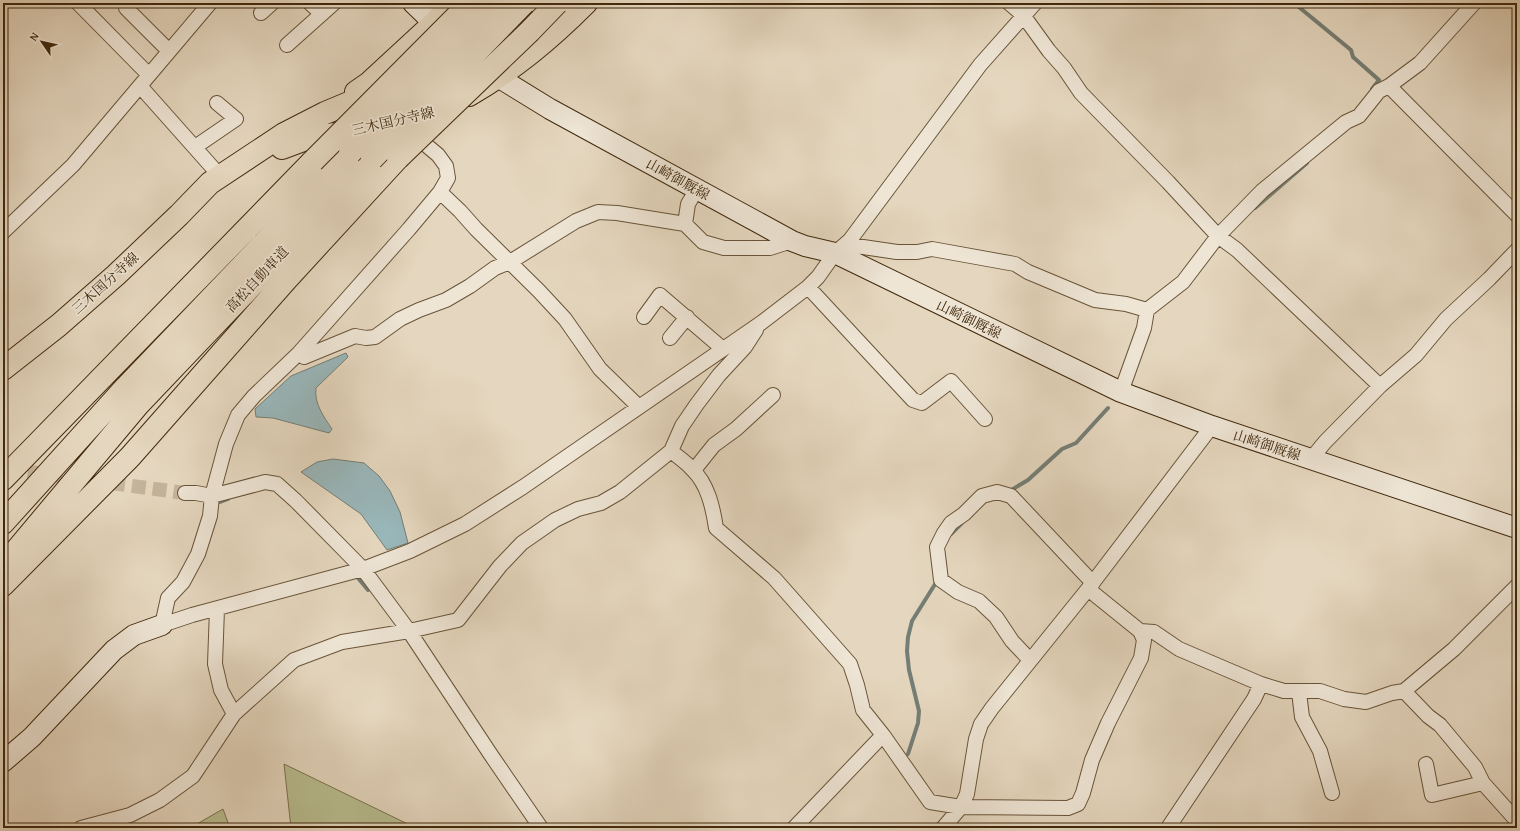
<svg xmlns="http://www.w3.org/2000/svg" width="1520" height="831" font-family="'Gentium Book Plus','Noto Serif JP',serif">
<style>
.green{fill:#b8bd90;stroke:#7c724e}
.water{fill:#99b7bb;stroke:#757e75}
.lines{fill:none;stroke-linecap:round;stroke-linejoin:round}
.stream{stroke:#757e75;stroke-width:4}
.street-tunnel{stroke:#c4b49b;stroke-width:14;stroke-dasharray:14 7;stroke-linecap:butt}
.street-casing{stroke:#695439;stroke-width:16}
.secondary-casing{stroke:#40280c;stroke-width:22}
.primary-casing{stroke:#40280c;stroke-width:24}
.highway-casing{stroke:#40280c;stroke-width:24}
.street{stroke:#eee5d5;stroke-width:14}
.secondary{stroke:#eee5d5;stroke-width:20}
.primary{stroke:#e5d7bf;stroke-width:22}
.highway{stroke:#e5d7bf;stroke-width:22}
.highway-bridge-casing{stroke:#40280c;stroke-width:24;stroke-linecap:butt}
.highway-bridge{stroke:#e5d7bf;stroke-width:22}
.labels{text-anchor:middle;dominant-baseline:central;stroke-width:3.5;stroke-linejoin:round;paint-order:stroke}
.street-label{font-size:14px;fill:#40280c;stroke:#eee5d5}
</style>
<rect width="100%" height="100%" fill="#e5d7bf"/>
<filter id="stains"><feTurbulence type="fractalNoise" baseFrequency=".005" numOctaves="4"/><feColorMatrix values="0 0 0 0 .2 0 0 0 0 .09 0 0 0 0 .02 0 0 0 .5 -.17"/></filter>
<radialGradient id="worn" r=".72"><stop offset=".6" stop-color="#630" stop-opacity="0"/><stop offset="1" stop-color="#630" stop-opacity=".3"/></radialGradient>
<path class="green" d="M284 764 416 828H291Z
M223 809 230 828H190Z"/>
<path class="water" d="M346 353 348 357 316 388C314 404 324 417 332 429L329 433 273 418 256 417 255 409 291 376Z
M333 459 364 463 379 476 390 491 400 512 408 543 387 550 361 514 301 472 317 462Z"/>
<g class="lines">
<path class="stream" d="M1294 3 1351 50 1353 57 1379 80 1372 89
M1255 208 1307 163
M1008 492 1028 480 1062 449 1076 443 1108 408
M220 502 228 499
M951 534 962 523
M358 578 368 590
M908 754 918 723 919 711 909 670 907 651 908 637 912 621 937 581"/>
<path class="street-tunnel" d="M7 469 185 493"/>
<g class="street-casing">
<path id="street" d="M78 3 149 75
M310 3 322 14
M1009 3 1023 15 1049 51 1064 68 1081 93 1168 182 1218 236 1237 250 1380 386
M126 8 169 51
M261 13 272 3
M287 45 334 3
M140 86 220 176
M1389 86 1517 215
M195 147 236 119 217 103
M697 189 688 204 685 224 703 242 724 248H770L792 241
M440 192 460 211 476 229 539 291 565 319 600 369 639 407
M3 232 73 165 210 3
M843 246 863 247 897 252H917L932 249 1015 264 1028 272 1095 300 1126 304 1147 310
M808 287 913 400 922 403 951 381 985 419
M644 317 660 295 723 349
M670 338 687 317
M299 353 304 357 355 336 366 338 375 337 400 319 419 310 446 300 470 286 495 268 510 262 576 221 598 212 617 213 685 224
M1121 392 1144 328 1147 310 1183 282 1218 236 1262 191 1346 122 1359 116 1379 91 1389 86 1420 63 1474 3
M671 451C678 457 686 462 692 469 708 484 713 508 716 528L774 578 850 664 857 685 863 710 883 735 930 802 961 807 1068 808 1078 804 1083 793 1092 760 1108 723 1141 658 1144 640 1140 631 1088 589
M1311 459 1325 442 1380 386 1416 355 1446 319 1489 279 1517 250
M694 470 714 445 736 429 773 395
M185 493H196L212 496 265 482 277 484 296 501 363 569 409 631 491 755 541 828
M217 609 215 664 221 690 234 714
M162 625 192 615 363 569 410 551 465 524 523 487 761 323 808 287 818 277 835 253 850 240 980 65 1035 3
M162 625 168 598 183 582 198 554 210 516 212 496 226 444 238 415 254 396 299 353 409 229 440 192 448 178 446 166 438 155 413 134
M1140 631 1154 632 1179 649 1261 684 1284 691H1320L1344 699 1366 702 1392 693 1404 691 1454 649 1517 586
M1030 660 1012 641 996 617 979 601 958 592 941 580 937 547 944 533 951 523 964 514 982 496 997 492 1011 496 1093 583
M1404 691 1428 716 1440 725 1475 767 1483 783 1517 821
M1299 692 1302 717 1320 751 1332 793
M1426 764 1432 795 1483 783
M81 828 130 815 160 800 193 776 234 714 294 660 342 642 409 631 458 620 500 566 522 543 555 520 578 509 601 503 620 492 671 451 682 426 697 404 719 375 745 347 756 330
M794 828 883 735
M943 828 961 807 967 794 976 739 981 724 992 708 1088 589 1212 426
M1168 828 1254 699 1261 684"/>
</g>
<g class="secondary-casing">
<path id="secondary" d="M413 3 445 34
M485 69 550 109 792 241 805 246 835 253 1121 392 1212 426 1517 528
M3 762 32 737 114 650 134 635 162 625"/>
</g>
<g class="primary-casing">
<path id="primary" d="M356 92 369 83 434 23 452 3
M469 95C514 69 549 40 586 3
M282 148 306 139 351 131
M3 369 59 325 116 275 179 215 210 183 284 134 325 113 387 87"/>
</g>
<g class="highway-casing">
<path id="highway" d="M3 479 313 161
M3 523 126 387 350 153
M3 566 138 405 372 159
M3 585 130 457 286 280 398 158"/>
</g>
<use href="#street" class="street"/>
<use href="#secondary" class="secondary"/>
<use href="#primary" class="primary"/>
<use href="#highway" class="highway"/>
<g class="highway-bridge-casing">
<path id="highway-bridge" d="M350 153 495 3
M398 158 530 31 557 3
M372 159 524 3
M313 161 470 3"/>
</g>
<use href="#highway-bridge" class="highway-bridge"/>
</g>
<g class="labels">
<g class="street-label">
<text transform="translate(393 121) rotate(-13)">三木国分寺線</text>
<text transform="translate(678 179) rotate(29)">山崎御厩線</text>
<text transform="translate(257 279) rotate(-47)">高松自動車道</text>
<text transform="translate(105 283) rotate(-42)">三木国分寺線</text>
<text transform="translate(969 319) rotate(26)">山崎御厩線</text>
<text transform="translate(1267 445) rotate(18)">山崎御厩線</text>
</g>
</g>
<rect width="1520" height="831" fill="none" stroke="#e5d7bf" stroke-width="16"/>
<rect x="4" y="4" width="1512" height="823" fill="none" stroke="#40280c" stroke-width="2"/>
<rect x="8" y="8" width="1504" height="815" fill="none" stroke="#40280c"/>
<g transform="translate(42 42) rotate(304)" stroke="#eee5d5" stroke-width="3" paint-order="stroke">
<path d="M0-3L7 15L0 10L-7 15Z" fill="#40280c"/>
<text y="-6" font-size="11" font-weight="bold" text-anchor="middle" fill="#40280c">N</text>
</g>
<rect width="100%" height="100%" filter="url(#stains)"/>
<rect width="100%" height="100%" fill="url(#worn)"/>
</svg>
